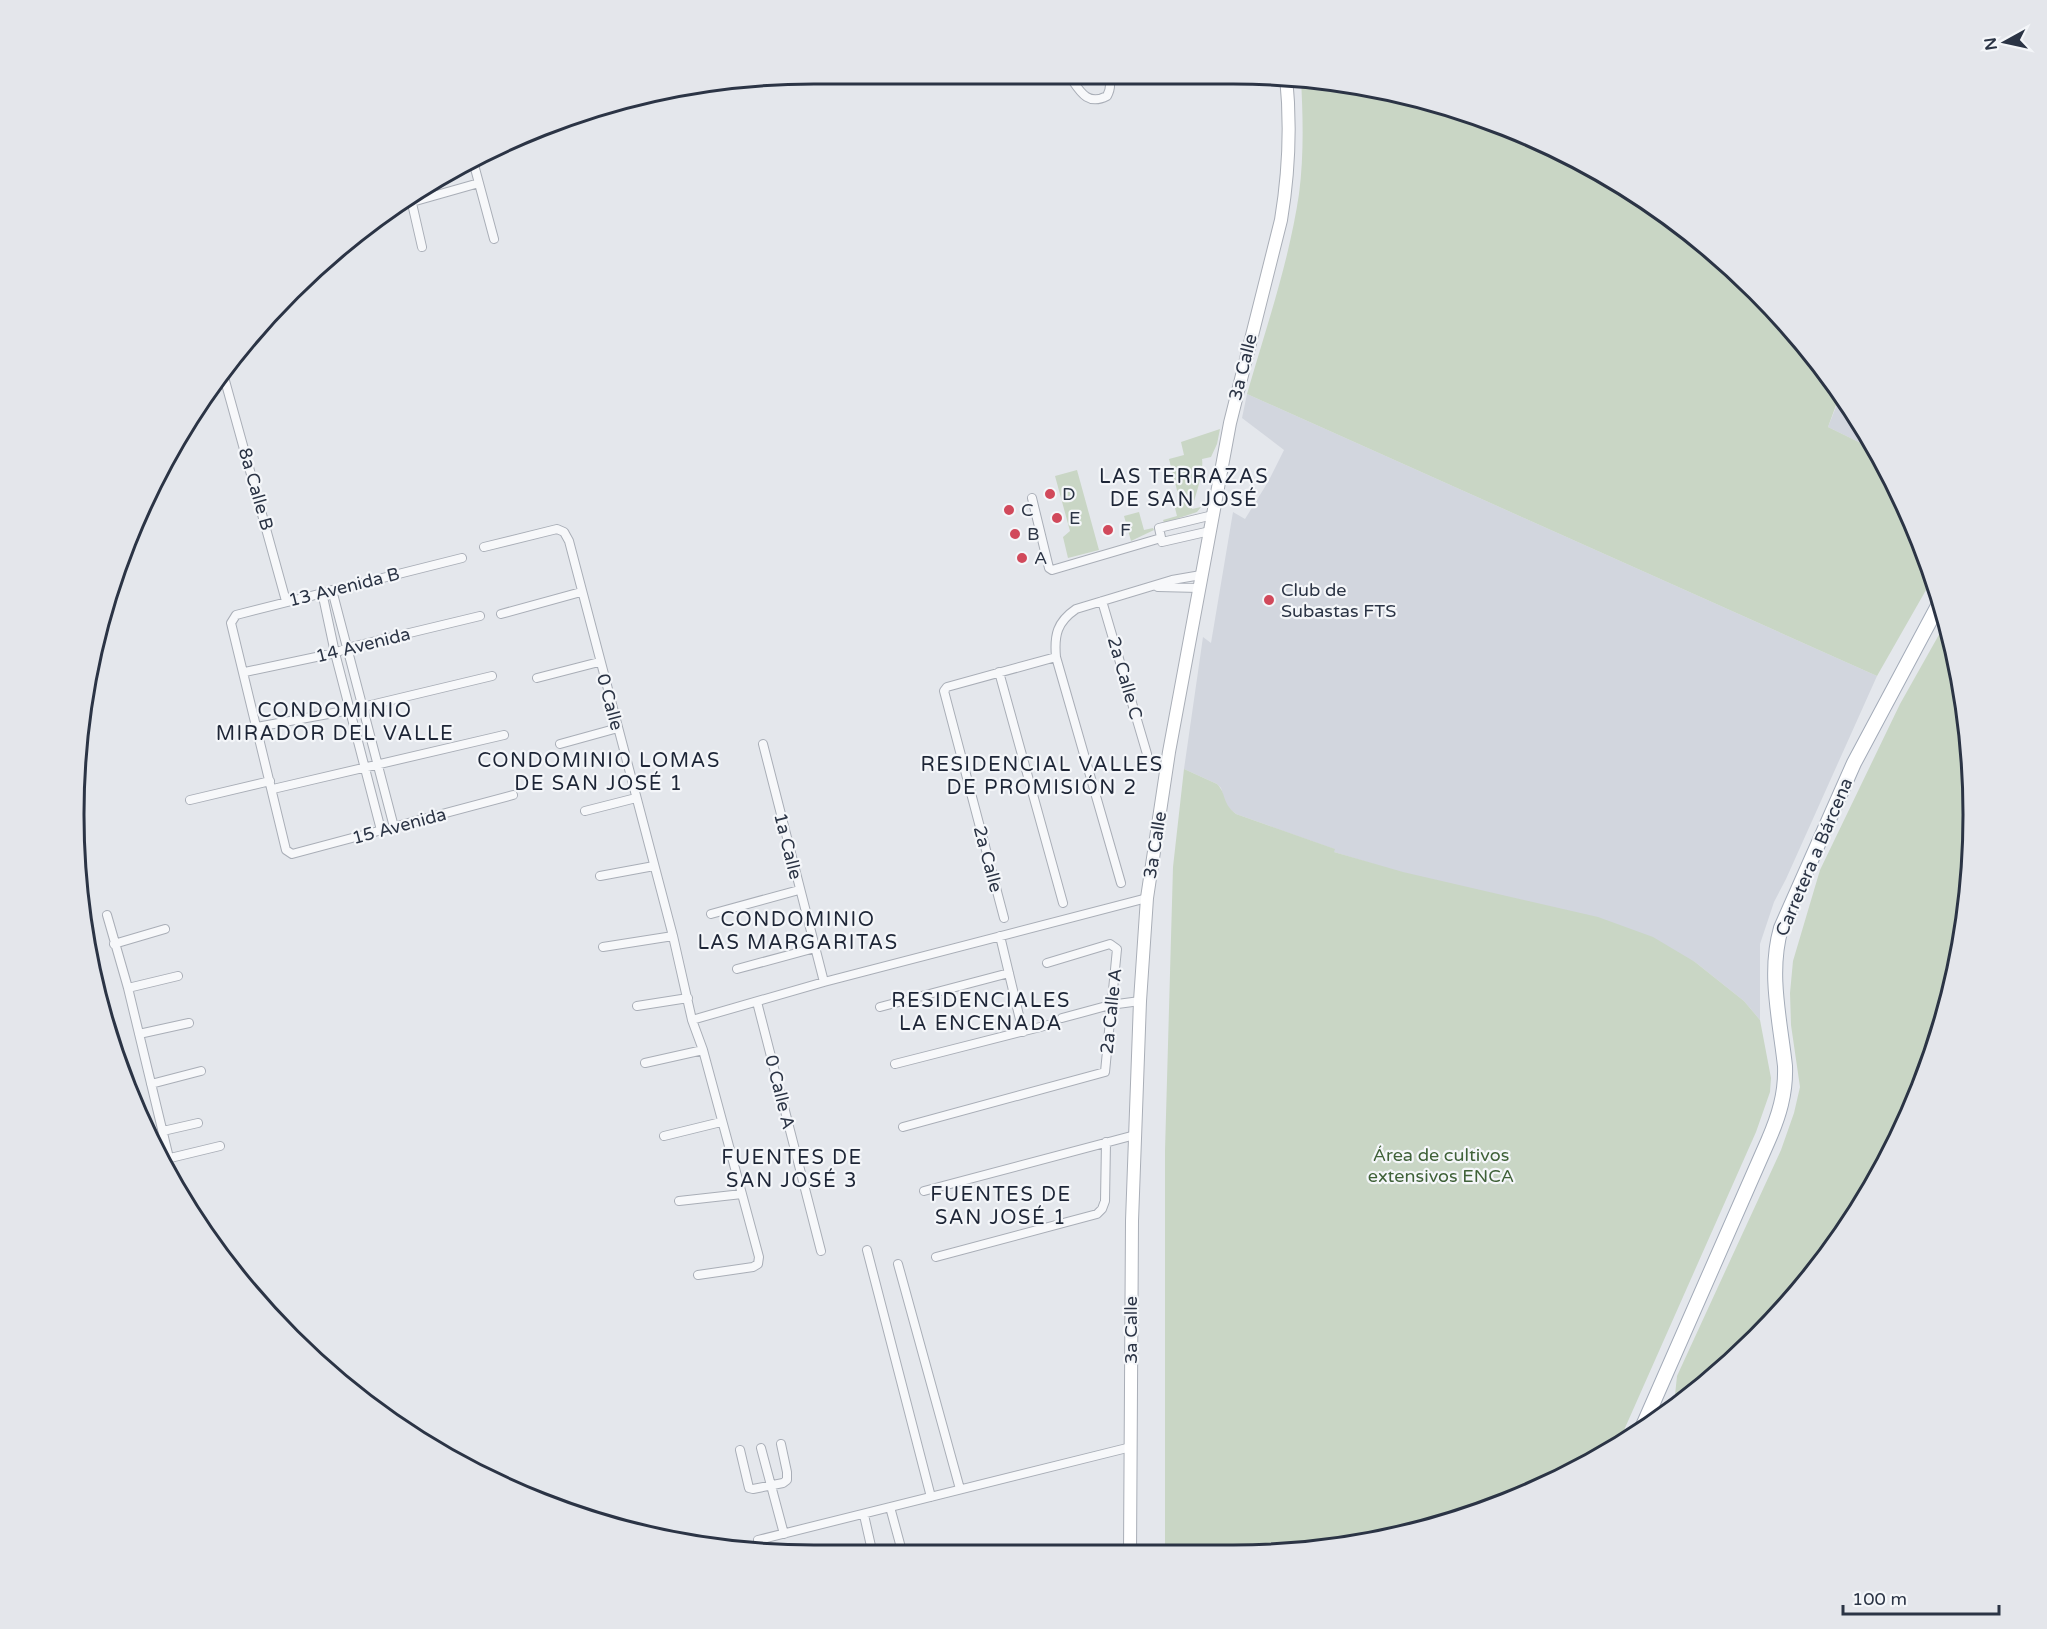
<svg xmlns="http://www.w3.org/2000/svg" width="2047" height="1629" font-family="'Varela Round',sans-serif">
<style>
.built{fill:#d2d6de}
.green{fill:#c9d6c5}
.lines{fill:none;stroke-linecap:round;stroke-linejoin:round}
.minor-casing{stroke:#a9aeb7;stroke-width:10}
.secondary-casing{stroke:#a9aeb7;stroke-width:14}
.primary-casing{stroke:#a3abb8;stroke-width:16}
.minor{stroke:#f7f8fa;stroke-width:8}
.secondary{stroke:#fff;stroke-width:12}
.primary{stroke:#fff;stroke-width:14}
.poi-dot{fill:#d1495b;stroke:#f4f6f9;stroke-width:2}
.labels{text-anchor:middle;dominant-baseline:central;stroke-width:4.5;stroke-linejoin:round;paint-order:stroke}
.street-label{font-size:18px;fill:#2b3445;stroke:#f4f6f9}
.poi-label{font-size:18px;fill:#2b3445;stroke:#f4f6f9;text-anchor:start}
.park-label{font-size:18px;fill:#3f6138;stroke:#f4f6f9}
.neighbourhood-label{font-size:20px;letter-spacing:1.5px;fill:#1d2536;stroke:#f4f6f9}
.rim{fill:none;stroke:#2b3445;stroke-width:3}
</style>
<rect width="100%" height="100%" fill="#e4e7ec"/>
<path class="built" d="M1247 394 1877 676 1786 879 1774 902 1760 944V1020L1744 1001 1695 962 1334 852V849L1236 814 1226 806 1221 788 1217 784 1184 769 1203 637 1211 643 1233 512 1245 519 1268 482 1284 450 1242 418Z
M1840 397 1844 399 1877 451 1828 427Z"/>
<path class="green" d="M1301 79 1471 113 1603 173 1721 257 1820 363 1844 399 1839 397 1828 427 1877 451 1934 576 1877 676 1247 394C1266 328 1289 262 1299 194 1304 156 1303 117 1301 79Z
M1220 429 1217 444 1211 457 1202 459C1204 471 1196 494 1193 505L1191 506 1192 509 1201 507 1197 512 1164 523 1163 520 1177 516 1175 508 1181 506 1169 459 1184 455 1181 442Z
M1077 470 1099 550 1068 558 1063 537 1070 531 1055 476Z
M1139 512 1144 530 1153 528 1154 530 1131 541 1124 516Z
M1945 624 1967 718 1972 863 1948 1007 1897 1143 1820 1266 1721 1372 1674 1405 1677 1376 1781 1150 1794 1113 1800 1087 1791 1025 1790 993 1793 961 1820 870 1900 704Z
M1184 769 1217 784C1227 794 1221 802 1236 814L1335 849 1334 852 1403 872 1598 917 1653 937 1695 962 1744 1001 1760 1020 1771 1078 1770 1092 1756 1132 1617 1446 1603 1456 1425 1530 1281 1554H1165V1151L1173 867Z"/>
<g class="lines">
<g class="minor-casing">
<path id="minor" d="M1068 74C1079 89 1086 107 1107 96 1111 89 1111 82 1108 74
M473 161 494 239
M411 199 422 247
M412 202 479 183
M301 282 302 287
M224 377 286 601
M1032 498 1049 568 1052 570 1161 538
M1210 531 1162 542 1159 528 1213 515
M484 547 557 529 564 532 569 541 673 936 692 1020 703 1050 759 1257 758 1264 753 1267 698 1275
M462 558 236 615 231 623 286 850 292 854 513 795
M1158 587 1199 588
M332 590 394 827
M322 592 335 653 381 830
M1102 601 1147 754
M501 614 581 592
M245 672 335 653 347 648 480 616
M999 672 1063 903
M537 678 599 662
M257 727 350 710 492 676
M560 744 618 728
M763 744 824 982
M273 789 504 735
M190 800 270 781
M585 811 636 798
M600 876 654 866
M1121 883 1056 657C1054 635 1057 622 1076 609L1172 580 1201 575
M711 914 799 890
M107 915 128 988 169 1158
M1004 918 944 691 947 687 1056 657
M1000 936 1023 1032
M114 944 165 929
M603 947 673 936
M737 969 815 948
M128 988 178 976
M757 1002 821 1251
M637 1006 688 998
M880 1007 1009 973
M1062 1018 1110 1005 1140 1001
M692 1020 824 982 1147 898
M139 1034 189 1023
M645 1063 703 1050
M895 1064 1048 1025
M151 1084 201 1071
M903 1127 1105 1072 1117 949 1110 944 1047 963
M163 1131 198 1123
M664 1136 721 1122
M162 1160 220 1146
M924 1191 1135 1135
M679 1201 742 1194
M867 1250 931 1497
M936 1257 1097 1214 1102 1209 1105 1201 1106 1142
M898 1264 960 1489
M761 1448 784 1534
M740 1450 749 1488 753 1489 783 1483 787 1480V1472L781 1444
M890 1507 903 1555
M864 1515 873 1555
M758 1540 1131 1447"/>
</g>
<g class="secondary-casing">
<path id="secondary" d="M1130 1554 1132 1221 1140 1001 1147 898 1169 752 1230 423 1281 220C1289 172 1291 125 1286 76"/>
</g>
<g class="primary-casing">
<path id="primary" d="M1642 1428 1768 1141C1779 1116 1786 1093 1785 1066 1780 1020 1768 973 1781 928L1854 763 1940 602"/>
</g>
<use href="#minor" class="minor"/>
<use href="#secondary" class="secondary"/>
<use href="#primary" class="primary"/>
</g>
<g class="poi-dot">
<circle cx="1050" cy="494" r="6"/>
<circle cx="1009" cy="510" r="6"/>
<circle cx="1057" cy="518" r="6"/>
<circle cx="1108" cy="530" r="6"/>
<circle cx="1015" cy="534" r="6"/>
<circle cx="1022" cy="558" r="6"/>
<circle cx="1269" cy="600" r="6"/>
</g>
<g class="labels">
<g class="street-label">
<text transform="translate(1243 367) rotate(-76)">3a Calle</text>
<text transform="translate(256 489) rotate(74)">8a Calle B</text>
<text transform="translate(344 587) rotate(-14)">13 Avenida B</text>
<text transform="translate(363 645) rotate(-14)">14 Avenida</text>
<text transform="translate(1125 678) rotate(74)">2a Calle C</text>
<text transform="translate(610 702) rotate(75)">0 Calle</text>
<text transform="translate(399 826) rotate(-15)">15 Avenida</text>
<text transform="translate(1155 845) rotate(-81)">3a Calle</text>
<text transform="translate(788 846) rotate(76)">1a Calle</text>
<text transform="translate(1814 857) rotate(-67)">Carretera a Bárcena</text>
<text transform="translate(988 859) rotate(75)">2a Calle</text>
<text transform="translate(1111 1011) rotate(-84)">2a Calle A</text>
<text transform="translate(780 1092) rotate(76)">0 Calle A</text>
<text transform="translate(1131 1330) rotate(-90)">3a Calle</text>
</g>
<g class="poi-label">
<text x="1062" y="494">D</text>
<text x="1021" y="510">C</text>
<text x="1069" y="518">E</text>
<text x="1120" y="530">F</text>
<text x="1027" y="534">B</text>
<text x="1034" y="558">A</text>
<text x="1281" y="590">Club de<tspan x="1281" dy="21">Subastas FTS</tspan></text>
</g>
<g class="park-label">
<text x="1441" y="1155">Área de cultivos<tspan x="1441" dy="21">extensivos ENCA</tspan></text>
</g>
<g class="neighbourhood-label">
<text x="1184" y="477">LAS TERRAZAS<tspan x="1184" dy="23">DE SAN JOSÉ</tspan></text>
<text x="335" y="711">CONDOMINIO<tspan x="335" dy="23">MIRADOR DEL VALLE</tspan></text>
<text x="599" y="761">CONDOMINIO LOMAS<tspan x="599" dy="23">DE SAN JOSÉ 1</tspan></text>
<text x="1042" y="765">RESIDENCIAL VALLES<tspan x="1042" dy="23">DE PROMISIÓN 2</tspan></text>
<text x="798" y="920">CONDOMINIO<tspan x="798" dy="23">LAS MARGARITAS</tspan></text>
<text x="981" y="1001">RESIDENCIALES<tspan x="981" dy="23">LA ENCENADA</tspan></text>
<text x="792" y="1158">FUENTES DE<tspan x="792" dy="23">SAN JOSÉ 3</tspan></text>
<text x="1001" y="1195">FUENTES DE<tspan x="1001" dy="23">SAN JOSÉ 1</tspan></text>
</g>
</g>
<path d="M0 0H2047V1629H0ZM814 84H1233A730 730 0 0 1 1963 814V815A730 730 0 0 1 1233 1545H814A730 730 0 0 1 84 815V814A730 730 0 0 1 814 84Z" fill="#e4e6eb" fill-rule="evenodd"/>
<path class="rim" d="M814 84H1233A730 730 0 0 1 1963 814V815A730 730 0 0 1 1233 1545H814A730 730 0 0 1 84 815V814A730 730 0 0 1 814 84Z"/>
<g transform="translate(2005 42) rotate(262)" stroke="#f4f6f9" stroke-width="4.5" paint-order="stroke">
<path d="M0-4.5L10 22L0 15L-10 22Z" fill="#2b3445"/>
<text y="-9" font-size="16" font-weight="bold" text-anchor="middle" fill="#2b3445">N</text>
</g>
<path d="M1843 1605v9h156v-9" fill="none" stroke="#2b3445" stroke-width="3"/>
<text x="1852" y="1605" font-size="18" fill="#2b3445" stroke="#f4f6f9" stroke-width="4.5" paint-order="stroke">100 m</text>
</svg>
